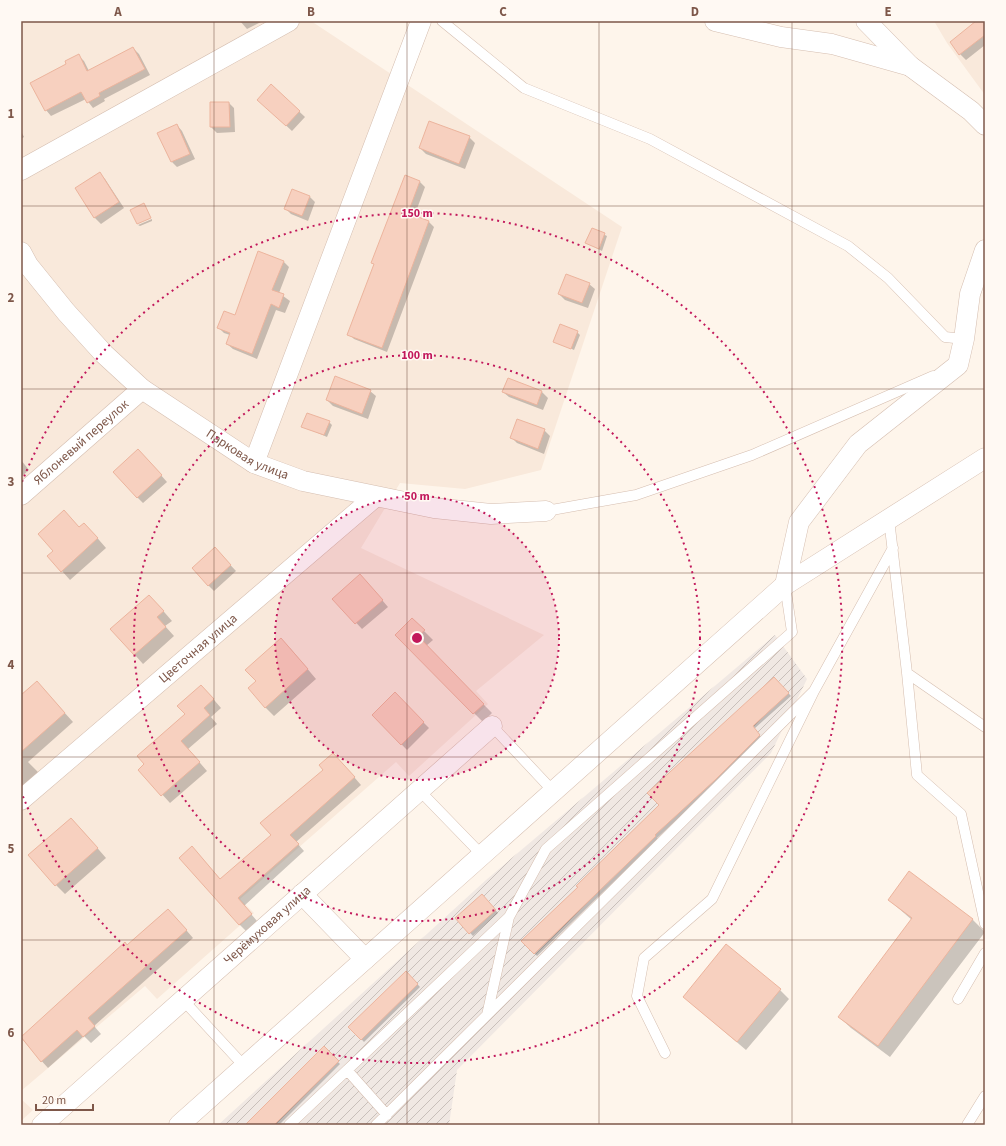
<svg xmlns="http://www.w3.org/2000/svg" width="1006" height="1146" font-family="'Source Sans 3',sans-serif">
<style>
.residential{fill:#f9e9db}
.industrial{fill:url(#industrial-furrows)}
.shadow{fill:#0003}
.building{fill:#f7d0bf;stroke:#ecb49d}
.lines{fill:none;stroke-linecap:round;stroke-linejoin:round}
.lane-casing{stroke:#d5beb0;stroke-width:11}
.street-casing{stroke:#d5beb0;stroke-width:21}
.lane{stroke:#fff;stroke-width:10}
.street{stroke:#fff;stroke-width:20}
.grid{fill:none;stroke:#7e5749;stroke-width:1;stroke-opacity:0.55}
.ring{fill:none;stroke:#c2185b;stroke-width:2;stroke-dasharray:2 4}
.labels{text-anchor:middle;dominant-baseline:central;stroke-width:3;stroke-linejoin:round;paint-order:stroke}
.street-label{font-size:13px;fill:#7e5749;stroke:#fff9f3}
.centre{fill:#c2185b;stroke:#fff9f3;stroke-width:2}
.ring-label{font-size:12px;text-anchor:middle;font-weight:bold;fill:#c2185b;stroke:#fff9f3;stroke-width:3;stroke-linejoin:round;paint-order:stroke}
.neatline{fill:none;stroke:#7e5749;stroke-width:1.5}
.grid-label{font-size:13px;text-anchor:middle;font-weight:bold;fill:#7e5749}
</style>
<defs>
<pattern id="industrial-furrows" width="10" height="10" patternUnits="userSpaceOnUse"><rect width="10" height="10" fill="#f0e8e3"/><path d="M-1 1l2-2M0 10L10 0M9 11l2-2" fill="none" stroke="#c8bfba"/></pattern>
</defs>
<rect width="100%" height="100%" fill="#fef5eb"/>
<path class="residential" d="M21 21H311L622 227 541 470 465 489 400 483 361 548 544 635 476 691 488 704 409 776 396 762 240 899 254 913 157 999 145 986 21 1091Z
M934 21H985V95L947 43Z
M21 1099 33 1110 21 1121Z"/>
<path class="industrial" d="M775 635 807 679 771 753 457 1070 449 1125H218L486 880Z"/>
<path class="shadow" d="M240 21H263L247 29Z
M978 21H985V45L966 60 960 54Z
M133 48 139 54 150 75 104 99 105 101 93 108 86 99 51 116 46 110 68 64 78 55 84 61 89 71Z
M271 85 305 117 292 131 264 105Z
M229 103 234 108 235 132 217 133 211 127Z
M177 125 182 131 195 159 177 167 172 162Z
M21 131 24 137 21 139Z
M469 137 475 143 465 169 426 154 420 148Z
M99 173 105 179 124 208 101 224 95 218 76 189Z
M405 176 420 182 425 187 414 217 429 222 434 227 387 352 354 339 349 334 375 265Z
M309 196 315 202 308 221 291 214 285 208Z
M152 219V221L140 226 138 225Z
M592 229 607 236 602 251 587 243Z
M283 261 289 267 279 293 290 301 285 313 276 310 257 359 233 349 227 344 230 335 224 333 218 327 235 316Z
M589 284 595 289 588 308 565 300 559 294Z
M577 332 580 335 574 350 555 341Z
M508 379 542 392 548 398 543 410 509 397 503 392Z
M370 391 376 396 368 419 333 406 327 400Z
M329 422 332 425 327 437 302 426Z
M544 430 550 436 544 454 517 443 511 437Z
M144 456 167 482 143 503 137 497Z
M21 460 29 470 21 477Z
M80 528 93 533 106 548 70 580 62 571Z
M220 554 236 571 214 591 208 585Z
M366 581 388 607 362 629 334 599Z
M158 605 172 621 165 626 174 636 143 664 112 629Z
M412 619 433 640 426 646 492 713 483 722 396 635Z
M290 648 316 679 274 716 265 707Z
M774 678 791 696 754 729 762 738 717 783 657 838 658 839 537 956 523 941 579 887 661 806Z
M45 691 73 722 28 762 38 772 21 788V696Z
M209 694 221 708 211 717 217 724 188 749 207 771 170 803 140 770Z
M395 694 429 728 407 750 373 715Z
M340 761 361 785 296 842 304 851 244 906 257 921 246 931 239 924 198 854 221 880 272 836Z
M80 828 106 858 65 894 56 885Z
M910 873 973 920 985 932 890 1057 851 1028 839 1017 912 920 889 900Z
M484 898 498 913 473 936 456 918Z
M175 917 193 938 94 1026 101 1034 91 1043 84 1036 48 1068 21 1038 125 944 127 946Z
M406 972 420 987 364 1042 350 1027Z
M780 990 789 999 746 1050 684 997Z
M324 1048 340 1064 279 1125H246Z"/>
<path class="building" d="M976 21H985V35L959 55 950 42Z
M133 47 145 69 99 93 100 96 87 103 81 92 45 111 30 83 66 64 65 61 79 54 87 71Z
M271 84 300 111 286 126 257 100Z
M210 102H229L230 127H210Z
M429 121 470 136 459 164 419 148Z
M177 124 190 154 171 162 157 133Z
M100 172 119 202 94 218 75 188Z
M405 175 420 181 408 213 429 221 382 348 347 335 374 264 371 263Z
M292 189 310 196 302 216 284 209Z
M144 203 151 218 137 224 130 210Z
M592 228 605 233 599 249 585 243Z
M258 251 284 261 272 290 284 294 279 308 271 304 252 354 226 344 230 333 217 328 224 311 235 315Z
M566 274 590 283 582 303 558 294Z
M560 324 578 331 571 349 553 342Z
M335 376 371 390 362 414 326 400Z
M508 378 542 391 537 405 502 392Z
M307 413 330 421 324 435 301 427Z
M517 419 545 429 538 449 510 438Z
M138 449 162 475 137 498 113 472Z
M64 510 79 527 84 523 98 538 61 572 47 556 53 551 38 534Z
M215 547 231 565 208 586 192 568Z
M360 574 383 600 355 624 332 599Z
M149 595 164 611 157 617 166 627 134 655 110 629Z
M412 618 425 630 418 636 484 704 473 714 395 635Z
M281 638 308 669 265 708 248 688 256 681 245 670Z
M774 677 789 693 753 726 760 735 715 780 655 835 656 836 534 954 521 941 578 887 576 886 659 805 647 793Z
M37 681 65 713 21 752V695Z
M201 685 214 699 204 708 210 715 181 741 200 762 161 796 138 770 144 764 137 756 185 714 177 706Z
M395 692 424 722 401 745 372 715Z
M333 753 355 777 290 835 299 844 238 898 252 914 239 925 179 858 192 846 220 879 271 835 260 823 323 770 319 765Z
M71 818 98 848 55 886 28 855Z
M909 871 973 919 878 1046 838 1017 912 918 888 900Z
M482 894 496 910 469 934 455 918Z
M168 909 187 930 88 1018 95 1026 83 1037 77 1030 41 1062 21 1037 125 942 127 945Z
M726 944 781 989 737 1042 683 997Z
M406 971 418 984 361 1040 348 1027Z
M324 1046 339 1061 274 1125H245Z"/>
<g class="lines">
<g class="lane-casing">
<path id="lane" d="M442 21 524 88 650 139 848 246 888 278 945 337 964 339
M546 511 636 495 752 455 933 376
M889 519 907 673 917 775 961 814 985 924
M907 673 985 727
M492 726 553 791
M419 790 482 855
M958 999 985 953
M183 1000 245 1067
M487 1015 509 917 546 849 792 632 785 585
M665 1053 637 996 644 958 712 899 814 691 893 548
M347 1070 387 1115
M289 1125 509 917
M376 1125 814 691
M967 1125 985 1096"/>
</g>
<g class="street-casing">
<g id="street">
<path d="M715 21 781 37 832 44 910 66"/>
<path d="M866 21 910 66 971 111 985 125"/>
<path d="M21 170 289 21"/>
<path id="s1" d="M21 252 28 265 66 312 104 354 142 389 254 463 303 481 434 508 491 514 546 511"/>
<path d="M254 463 421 21"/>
<path id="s2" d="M21 495 142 389"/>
<path d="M785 585 799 522 858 444 958 365 964 339 970 294 985 250"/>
<path id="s3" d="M21 800 375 497"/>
<path d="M302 894 365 959"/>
<path id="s4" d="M42 1125 492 726"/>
<path d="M179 1125 785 585 985 458"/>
</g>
</g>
<use href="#lane" class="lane"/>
<use href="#street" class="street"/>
</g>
<path class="grid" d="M214 21V1125M407 21V1125M599 21V1125M792 21V1125M21 206H985M21 389H985M21 573H985M21 757H985M21 940H985"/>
<circle cx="417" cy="638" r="142" fill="#c2185b" fill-opacity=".12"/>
<g class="ring">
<circle cx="417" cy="638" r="142"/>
<circle cx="417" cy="638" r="283"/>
<path d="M22 482A425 425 0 1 1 22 794"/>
</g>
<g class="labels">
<g class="street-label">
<text stroke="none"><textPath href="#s2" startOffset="80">Яблоневый переулок</textPath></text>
<text stroke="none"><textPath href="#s1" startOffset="308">Парковая улица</textPath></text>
<text stroke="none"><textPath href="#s3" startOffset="233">Цветочная улица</textPath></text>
<text stroke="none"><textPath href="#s4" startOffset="301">Черёмуховая улица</textPath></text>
</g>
</g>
<circle cx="417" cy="638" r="6" class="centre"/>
<g class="ring-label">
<text x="417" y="217">150 m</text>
<text x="417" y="359">100 m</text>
<text x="417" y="500">50 m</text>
</g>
<rect width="1006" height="1146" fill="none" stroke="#fff9f3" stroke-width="44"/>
<path d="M36 1104v6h57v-6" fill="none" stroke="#7e5749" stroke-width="2"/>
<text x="42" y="1104" font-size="12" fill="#7e5749" stroke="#fff9f3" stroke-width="3" paint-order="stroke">20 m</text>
<rect x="22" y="22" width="962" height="1102" class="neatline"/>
<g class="grid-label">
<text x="118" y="16">A</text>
<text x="311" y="16">B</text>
<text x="503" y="16">C</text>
<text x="695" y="16">D</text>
<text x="888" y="16">E</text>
<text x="11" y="118">1</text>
<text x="11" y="302">2</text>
<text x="11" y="486">3</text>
<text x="11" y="669">4</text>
<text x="11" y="853">5</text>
<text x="11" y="1037">6</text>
</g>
</svg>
